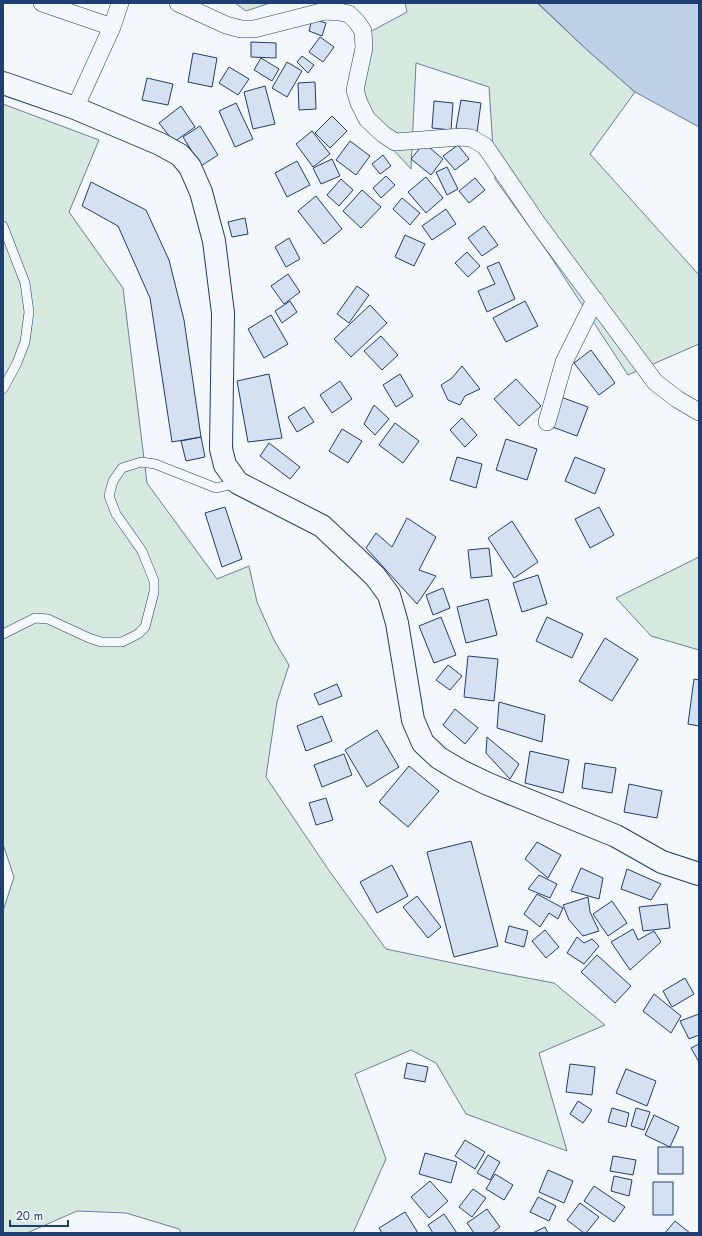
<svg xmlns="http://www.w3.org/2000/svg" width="702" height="1236" font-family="Jost,sans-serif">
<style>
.green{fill:#d7e8df;stroke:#687fa3}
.water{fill:#bed0e5;stroke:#687fa3}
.building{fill:#d5e0f0;stroke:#1d3f73}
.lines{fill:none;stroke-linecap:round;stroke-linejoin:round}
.lane-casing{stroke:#1d3f73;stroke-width:10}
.street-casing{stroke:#1d3f73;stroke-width:18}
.secondary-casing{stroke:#1d3f73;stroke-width:24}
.lane{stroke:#f4f7fb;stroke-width:9}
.street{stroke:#f4f7fb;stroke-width:17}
.secondary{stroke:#f4f7fb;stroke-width:22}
</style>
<rect width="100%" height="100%" fill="#f4f7fb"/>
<path class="green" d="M235 3H270L246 11Z
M405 3H537L586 49 635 92 590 154 699 275V344L628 375 549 254 495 179 489 87 416 63 411 169 357 110 368 33 407 12Z
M3 104 99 140 69 212 123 288 147 483 217 579 249 566 257 602 274 640 289 665 277 702 266 777 330 872 386 949 501 973 554 983 605 1025 539 1053 567 1151 466 1114 436 1063 411 1050 355 1074 386 1159 353 1233H181L179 1229 126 1213 77 1211 27 1233H3V911L14 877 3 844Z
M699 557V650L651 636 616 598Z"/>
<path class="water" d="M538 3H699V127L635 92 586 49Z"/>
<path class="building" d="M312 19 326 23 322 36 309 31Z
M320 37 334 47 323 62 309 52Z
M251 42 276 43V58L251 57Z
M193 53 217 58 212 87 188 82Z
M302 56 314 65 308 73 297 62Z
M261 58 279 69 272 81 254 70Z
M287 62 302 71 287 97 272 88Z
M229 67 249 79 238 95 219 83Z
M147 78 173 84 168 105 142 100Z
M315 82 316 109 299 110 298 83Z
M265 86 275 124 253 129 244 92Z
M461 100 481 103 477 132 456 128Z
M434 101 453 103 451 130 432 128Z
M236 103 253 139 235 147 219 111Z
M181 106 195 127 174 142 159 123Z
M332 116 347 131 330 148 315 133Z
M200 126 218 155 201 166 183 137Z
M312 131 330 154 313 167 296 144Z
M350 141 370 156 356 175 336 160Z
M424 143 443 159 431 175 411 159Z
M458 145 469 159 455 170 443 156Z
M383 155 391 166 380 174 372 164Z
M332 159 340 176 321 184 313 168Z
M297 161 310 185 287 197 275 173Z
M447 167 458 189 447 195 436 172Z
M386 176 395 185 381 198 373 188Z
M426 177 443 198 426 213 408 192Z
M475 178 485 190 469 203 459 191Z
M341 179 353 190 339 206 327 195Z
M91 182 146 210 169 260 184 320 201 437 172 442 150 298 118 226 82 206Z
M362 190 381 207 361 228 343 211Z
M316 196 342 229 324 244 298 211Z
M402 198 420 213 410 225 393 209Z
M446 209 456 224 432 240 422 226Z
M245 218 248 234 232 237 228 222Z
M484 226 498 245 482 256 468 238Z
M405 235 425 244 414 266 395 257Z
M289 238 300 259 286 267 275 247Z
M467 252 480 266 468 277 455 263Z
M499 262 515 299 487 312 478 291 495 284 487 267Z
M288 274 300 292 284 304 271 286Z
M357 286 369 295 349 323 337 314Z
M290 301 297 312 282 323 275 311Z
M525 301 538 326 506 342 493 318Z
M370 305 387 323 351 357 334 339Z
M271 315 288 344 264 358 248 329Z
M381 336 398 355 382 370 364 351Z
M591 350 615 383 599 395 574 363Z
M462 366 480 389 465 396 460 405 448 400 441 385 452 378Z
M269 374 282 438 248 442 237 381Z
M400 374 413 396 396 407 383 385Z
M516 379 541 406 519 426 494 399Z
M340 381 352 399 332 413 320 395Z
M558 396 588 407 577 436 547 425Z
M374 405 389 419 375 435 364 424Z
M304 407 314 422 297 432 288 417Z
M462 418 477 435 465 447 450 430Z
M395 423 419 441 403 463 379 445Z
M342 429 362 441 348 463 329 451Z
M201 437 205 457 186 461 181 441Z
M506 439 537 449 527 480 496 470Z
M269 443 300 467 290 479 260 456Z
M457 457 482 464 476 488 450 480Z
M575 457 605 469 595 494 565 481Z
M225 507 242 559 222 567 205 513Z
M599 507 614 535 590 548 575 519Z
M407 518 436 537 419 570 436 576 417 604 366 548 376 533 392 547Z
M512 521 538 562 514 578 488 538Z
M489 548 492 576 471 578 468 550Z
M538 575 547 604 522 612 513 583Z
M443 588 450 608 433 615 426 595Z
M488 599 497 635 466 643 457 607Z
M441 617 456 655 434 663 419 626Z
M547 617 583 634 572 658 536 641Z
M605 638 638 659 612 701 579 681Z
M468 656 498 659 494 701 464 697Z
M448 665 462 676 450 690 436 680Z
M694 679 699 680V726L688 724Z
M337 684 342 696 319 705 314 694Z
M499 702 545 715 542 742 497 728Z
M455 709 478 728 465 744 443 725Z
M322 716 332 741 306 751 297 726Z
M377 730 399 767 367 787 345 750Z
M487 737 519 764 510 779 486 753Z
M530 751 569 760 563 793 525 783Z
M344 754 352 775 322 787 314 765Z
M585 763 616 768 612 793 582 788Z
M409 766 439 791 408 827 379 802Z
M629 784 662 791 657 818 624 812Z
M326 798 333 820 316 825 309 803Z
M471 841 498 946 454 957 427 852Z
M537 842 561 855 548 878 525 859Z
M392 865 408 896 377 913 360 882Z
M581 868 603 878 599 899 571 891Z
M627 869 661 884 651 900 621 889Z
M539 875 557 884 550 898 528 889Z
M537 894 563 908 558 919 549 913 540 927 524 914Z
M417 896 441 927 428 938 403 907Z
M588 897 590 912 599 931 583 936 569 920 563 905Z
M612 901 627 923 608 936 593 914Z
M667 904 670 928 643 931 639 907Z
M509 926 528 931 524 947 505 942Z
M633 929 638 940 654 931 661 942 630 970 611 942Z
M545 930 559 947 546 958 532 941Z
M577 937 584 943 592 939 599 946 584 964 567 953Z
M597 955 631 986 615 1003 581 972Z
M685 978 694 994 672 1007 663 991Z
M654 994 681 1016 671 1033 643 1011Z
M699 1014V1035L689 1039 680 1021Z
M699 1044V1062L691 1048Z
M407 1063 428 1067 425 1082 404 1078Z
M570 1064 595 1067 592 1095 566 1092Z
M626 1069 656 1081 647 1106 616 1093Z
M578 1101 592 1110 583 1123 570 1114Z
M612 1108 629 1113 626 1127 608 1122Z
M636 1108 650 1112 644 1130 631 1126Z
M654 1115 679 1127 670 1147 645 1135Z
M465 1140 485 1152 475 1169 455 1156Z
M658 1147H683V1174H658Z
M425 1153 457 1162 451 1183 419 1174Z
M488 1155 500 1162 490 1180 477 1173Z
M613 1156 636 1160 633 1175 610 1171Z
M548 1170 573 1181 564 1203 539 1192Z
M495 1174 513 1185 504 1200 486 1189Z
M614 1176 632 1180 629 1196 611 1191Z
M430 1181 448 1201 429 1218 411 1197Z
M653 1182H673V1215H653Z
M594 1186 625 1207 614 1222 584 1201Z
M473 1189 486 1198 472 1217 459 1207Z
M538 1197 556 1206 549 1221 530 1212Z
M580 1203 599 1217 586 1233H584L567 1220Z
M487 1209 500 1227 492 1233H474L467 1223Z
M405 1212 418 1233H382L379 1228Z
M444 1214 457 1233H433L428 1225Z
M675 1221 690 1233H665Z
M545 1227 548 1233H533Z"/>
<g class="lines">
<g class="lane-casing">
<path id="lane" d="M3 226 25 283 29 312 25 342 17 363 3 389
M3 634 35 618 48 619 89 638 101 642H122L138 634 145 627 154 592V581L142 551 116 514 109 496 113 481 122 468 141 462 155 464 216 488 238 483"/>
</g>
<g class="street-casing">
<path id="street" d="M42 3 112 27
M178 3 226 25 241 29H254L325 11 340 12 349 14 357 22 363 31 364 48 355 90 359 103 367 119 383 134 395 142 461 137 471 138 485 146 538 224 655 382 677 399 699 412
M75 108 112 27 120 3
M547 422 564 362 595 300"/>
</g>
<g class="secondary-casing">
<path id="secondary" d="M3 83 75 108 160 144 180 155 190 167 201 192 214 241 223 313 221 449 225 465 238 483 322 526 375 576 389 595 397 623 413 720 423 743 439 758 461 771 488 784 616 836 662 862 699 874"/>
</g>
<use href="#lane" class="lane"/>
<use href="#street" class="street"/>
<use href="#secondary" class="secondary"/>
</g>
<rect width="702" height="1236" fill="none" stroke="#1d3f73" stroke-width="8"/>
<path d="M10 1220v6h58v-6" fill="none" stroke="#1d3f73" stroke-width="2"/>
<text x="16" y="1220" font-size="12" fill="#1d3f73" stroke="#f4f7fb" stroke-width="3" paint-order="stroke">20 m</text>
</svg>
